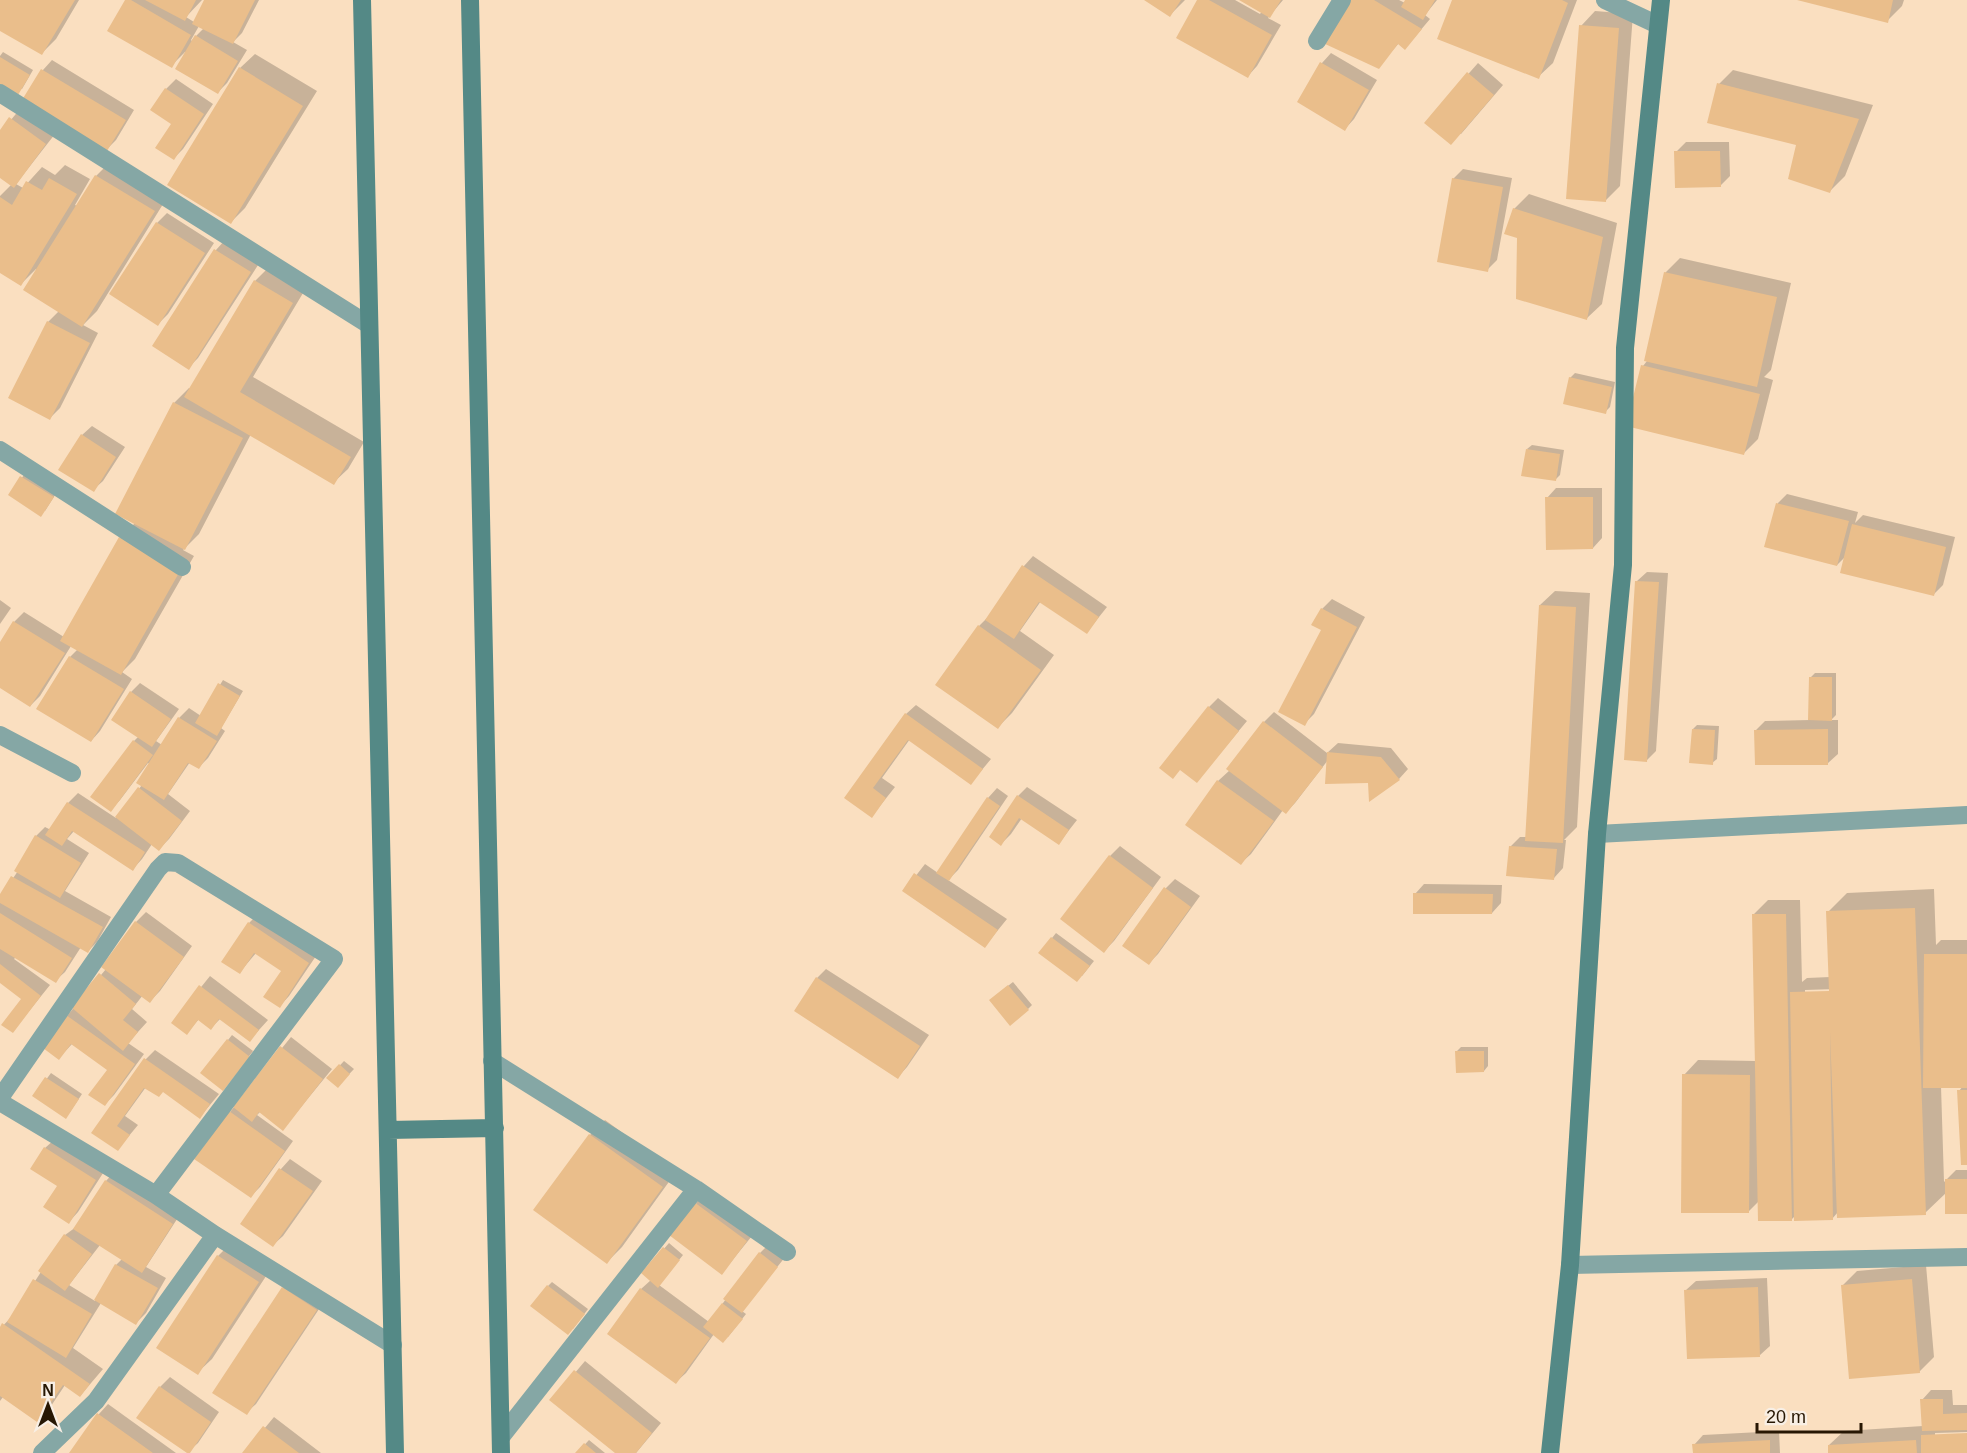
<svg xmlns="http://www.w3.org/2000/svg" width="1967" height="1453" font-family="Arial,sans-serif">
<style>
.shadow{fill:#0003;fill-rule:evenodd}
.building{fill:#eabe8b}
.lines{fill:none;stroke-linecap:round;stroke-linejoin:round}
.street{stroke:#85a7a5;stroke-width:18}
.secondary{stroke:#548986;stroke-width:18}
</style>
<rect width="100%" height="100%" fill="#fadfc0"/>
<path class="shadow" d="M0 0H79L56 39 42 53 0 29Z
M127 0H202L186 17 194 22 205 0H259L242 33 233 42 247 50 227 83 217 93 185 52 171 66ZM199 26 204 28 191 41V40Z
M1147 0H1185L1170 15Z
M1199 0H1235L1260 14 1262 11 1242 0H1283L1268 18 1281 25 1257 66 1248 76Z
M1353 0H1399L1405 3 1407 0H1437L1425 15 1430 19 1414 38 1399 43 1378 67Z
M1454 0H1577L1553 63 1538 77Z
M1800 0H1904L1902 6 1887 21Z
M1595 11 1633 14 1620 186 1605 201 1581 26Z
M3 52 33 70 22 89 0 82V56Z
M1331 53 1377 80 1354 119 1345 129 1299 101 1322 63Z
M255 54 317 91 245 208 231 222 240 68Z
M52 60 134 110 116 140 107 149 24 99 43 70Z
M1478 63 1503 85 1461 134 1426 122Z
M1733 70 1873 105 1845 176 1830 191 1798 144 1719 84Z
M176 79 213 104 183 149 174 158 173 124 166 89Z
M20 109 55 134 16 184 23 188 42 167 55 175 65 165 90 179 75 205 77 206 96 176 111 161 168 196 97 311 83 325 98 333 60 408 50 418 48 322 59 311 36 269 21 284 0 272V196L12 184 0 176V133Z
M1686 142H1729L1730 176 1720 186 1676 152Z
M1463 169 1512 178 1497 260 1487 270 1453 179Z
M1529 194 1617 223 1602 304 1587 318 1518 237 1514 209Z
M167 213 214 243 168 314 158 324 157 223Z
M225 240 260 262 198 358 188 368 154 346 216 250Z
M1680 258 1791 283 1771 370 1764 377 1773 380 1758 439 1744 453 1643 366 1647 361 1665 273Z
M270 266 306 288 253 377 364 442 348 469 333 483 251 434 199 534 183 550 194 556 135 659 122 672 132 679 100 731 91 741 70 657 78 649 71 646 40 696 30 706 0 687V645L14 622 24 612 64 637 120 538 135 523 174 403 189 388 191 389 255 281Z
M1575 373 1615 382 1610 407 1605 412 1570 378Z
M92 426 125 447 103 481 93 490 82 435Z
M1532 445 1564 450 1560 475 1556 479 1527 449Z
M26 472 57 492 45 511 10 495Z
M1556 488H1602V538L1593 548 1547 498Z
M1787 494 1858 512 1855 523 1863 515 1955 537 1943 585 1934 594 1846 556 1837 565 1766 546 1778 503Z
M1033 556 1107 607 1087 632 1041 601 1020 631 1054 655 1012 713 998 727 979 626 989 616 1024 566Z
M1647 572 1668 573 1656 751 1647 760 1637 581Z
M1555 591 1590 593 1577 827 1564 840H1566L1563 868 1554 878 1510 847 1520 837H1527L1540 605Z
M1332 599 1365 617 1314 714 1304 724 1323 629 1322 609Z
M0 600 11 608 0 624Z
M1815 673H1836V715L1831 720H1838V754L1828 763 1756 730 1765 721 1810 720V678Z
M223 680 243 691 221 728 225 731 208 758 198 768 190 762 168 794 190 811 169 839 159 849 152 844 142 859 133 869 74 831 67 839 89 853 65 891 111 917 97 942 88 951 81 947 65 972 55 981 16 957 14 959 50 985 13 1031 23 999 0 981V897L18 871 36 836 45 827 51 830 68 803 78 793 116 818 142 785 150 764 148 763 120 800 111 810 134 741 138 737 131 692 140 683 179 709 156 741 162 745 179 718 189 708 201 716Z
M1218 698 1247 721 1197 781 1209 707Z
M916 705 991 759 971 783 910 739 882 778 895 787 872 816 846 797 906 714Z
M1274 712 1327 753 1338 743 1391 748 1408 769 1399 779 1369 781 1328 760 1295 803 1286 812 1283 810 1251 854 1241 863 1187 824 1218 781 1230 770 1228 769 1264 722Z
M1697 725 1719 726 1717 759 1712 763 1693 729Z
M1027 787 1077 820 1059 843 1022 818 1011 834 1001 844 1018 796Z
M997 788 1008 796 958 870 948 880 1007 919 985 946 904 891 925 864 938 873 988 798Z
M1120 846 1161 877 1114 941 1104 951 1110 856Z
M1175 879 1200 896 1158 954 1149 963 1124 946 1166 888Z
M1424 884 1502 885 1501 903 1492 913 1415 894Z
M1934 889 1936 945 1941 940H1967V1163L1959 1091 1963 1086H1941L1944 1182 1956 1170H1967V1212L1947 1192 1925 1213 1838 1212 1832 1219 1796 1215 1792 1219 1759 1201 1748 1212 1684 1075 1698 1060 1756 1061 1753 915 1768 900H1800L1802 982 1807 978 1830 977 1828 912 1847 893ZM1836 989V992L1805 993V990Z
M146 912 192 946 160 991 150 1001 143 995 132 1009 147 1022 128 1043 144 1054 114 1095 105 1104 109 1069 72 1044 59 1058 67 1016 106 969 136 922Z
M258 914 318 953 289 996 280 1006 283 971 256 953 240 972 249 923Z
M1056 933 1094 961 1082 976 1040 953Z
M826 969 929 1035 907 1067 898 1077 817 978Z
M210 976 268 1020 250 1040 221 1018 211 1028 199 1019 187 1033 173 1022Z
M1013 982 1032 1005 1028 1009 995 996Z
M232 1035 253 1051 227 1085 228 1040Z
M291 1037 332 1069 283 1129 261 1111 257 1115 293 1141 260 1187 251 1196 230 1112Z
M1461 1047H1488V1066L1484 1071 1456 1052Z
M155 1050 219 1094 200 1117 163 1091 146 1087 125 1116 138 1125 118 1149 93 1132 146 1059Z
M344 1061 354 1069 338 1086 328 1078Z
M51 1073 82 1094 70 1112 34 1096Z
M605 1120 676 1172 622 1247 607 1262 590 1135Z
M55 1139 105 1170 78 1212 69 1222 45 1148Z
M290 1159 322 1181 283 1236 273 1245 242 1223 281 1169Z
M115 1171 181 1213 146 1267 166 1278 146 1313 136 1323 101 1303 73 1348 103 1369 80 1396 65 1385 51 1406 36 1420 3 1397 0 1401V1329L13 1315 65 1235 76 1227 106 1181ZM100 1245 122 1259 116 1265 95 1301 69 1285Z
M705 1193 756 1231 722 1273 696 1203Z
M232 1242 272 1267 212 1359 197 1373 218 1256Z
M669 1243 683 1255 659 1285 709 1322 760 1253 770 1243 786 1256 742 1311 746 1314 728 1337 714 1334 686 1373 676 1382 641 1289 651 1280 643 1273Z
M1926 1265 1934 1357 1919 1372 1842 1286 1857 1271Z
M293 1278 325 1300 256 1404 246 1413 214 1392 283 1288Z
M1767 1278 1770 1346 1760 1355 1686 1290 1696 1281Z
M552 1282 588 1309 573 1329 548 1286Z
M585 1361 661 1423 636 1453H617L552 1400Z
M170 1377 219 1412 198 1443 188 1452 160 1387Z
M1931 1390H1952L1953 1405H1967V1432L1935 1433V1436L1967 1435V1453H1829V1445L1844 1431 1923 1426 1922 1400Z
M108 1404 176 1453H71L99 1414Z
M274 1417 321 1453H244Z
M1779 1431 1780 1453H1694V1445L1703 1435Z
M589 1440 605 1453H577Z"/>
<path class="building" d="M0 0H75L42 55 0 31Z
M125 0H131L191 35 172 68 107 31Z
M145 0H196L185 21Z
M204 0H255L233 44 192 24Z
M1144 0H1181L1170 17Z
M1197 0H1209L1272 35 1248 78 1176 38Z
M1239 0H1281L1270 18Z
M1351 0H1374L1422 29 1405 50 1398 44 1379 69 1323 43Z
M1405 0H1435L1423 20 1401 7Z
M1452 0H1562L1568 3 1539 79 1437 39Z
M1797 0H1893L1888 23Z
M1579 25 1619 28 1606 202 1566 199Z
M195 35 238 61 218 94 175 69Z
M0 57 30 75 18 95 0 84Z
M1320 62 1369 90 1345 131 1297 102Z
M239 67 303 106 231 224 167 185Z
M41 69 126 120 107 151 22 100Z
M1467 72 1494 95 1451 145 1424 123Z
M1717 83 1859 119 1830 193 1788 179 1796 145 1707 123Z
M165 88 204 114 174 160 155 148 171 124 150 110Z
M9 117 46 144 14 188 0 178V130Z
M1674 151H1720L1721 187 1675 188Z
M95 175 155 211 82 327 23 290Z
M49 178 77 194 21 286 0 273V197L12 205 26 181 42 190Z
M1452 178 1503 187 1488 272 1437 262Z
M1513 208 1603 237 1587 320 1516 299 1517 238 1504 234Z
M156 222 205 253 158 326 109 294Z
M214 249 251 272 189 370 152 346Z
M1664 272 1777 297 1757 387 1644 361Z
M254 280 293 303 240 392 351 457 334 485 184 397Z
M47 321 90 343 50 420 8 398Z
M1641 365 1760 394 1744 455 1626 426Z
M1569 377 1612 387 1606 414 1563 404Z
M173 402 243 438 185 550 115 514Z
M81 434 116 457 94 492 58 470Z
M1526 449 1560 454 1556 481 1521 476Z
M20 476 54 497 41 517 8 495Z
M1545 497H1593V549L1546 550Z
M1776 503 1849 521 1837 566 1764 547Z
M1852 524 1946 547 1934 596 1840 573Z
M119 537 180 571 121 675 60 641Z
M1022 565 1099 617 1087 634 1039 602 1014 639 985 620Z
M1635 581 1659 582 1647 762 1624 760Z
M1539 605 1576 607 1563 843 1525 841Z
M1321 608 1357 627 1305 726 1278 712 1321 630 1311 625Z
M13 621 65 653 30 707 0 688V642Z
M978 625 1041 670 998 729 935 685Z
M69 656 124 689 91 742 36 709Z
M1809 677H1832V721L1808 720Z
M218 683 240 696 217 736 195 723Z
M130 691 171 719 152 747 111 720Z
M1208 706 1239 731 1197 783 1180 770 1173 779 1159 768Z
M905 713 983 769 971 785 908 740 873 788 886 798 872 818 844 798Z
M178 717 217 741 199 769 188 763 164 800 136 783Z
M1263 721 1323 767 1286 814 1226 769Z
M1692 729 1715 730 1713 765 1689 763Z
M1828 729V765H1755L1754 730Z
M133 740 153 755 111 812 90 797Z
M1327 752 1381 757 1400 780 1369 802 1368 783 1325 784Z
M1217 780 1274 821 1241 865 1185 825Z
M138 787 182 821 159 851 115 817Z
M1017 795 1069 830 1059 845 1019 818 1001 846 989 837Z
M987 797 1000 806 949 881 936 873Z
M67 802 145 852 133 871 72 831 62 846 45 835Z
M35 835 81 863 60 898 14 871Z
M1509 846 1557 849 1554 880 1506 876Z
M1109 855 1153 888 1104 953 1060 919Z
M914 873 998 930 985 948 902 891Z
M11 876 103 927 88 953 0 903V894Z
M1164 887 1191 907 1149 965 1122 946Z
M1413 893 1493 894 1492 914H1413Z
M1915 908 1926 1215 1837 1218 1830 1032 1833 1220 1794 1221 1790 992 1829 991 1826 911Z
M0 913 72 958 56 983 0 949Z
M1752 914H1786L1792 1221H1758Z
M135 921 184 957 150 1003 101 967Z
M248 922 309 963 280 1008 263 997 281 971 254 953 240 974 221 962Z
M1051 937 1090 966 1077 982 1038 953Z
M1924 954H1967V1088H1923Z
M0 964 41 996 13 1033 1 1025 21 999 0 983Z
M99 973 136 1004 123 1020 138 1032 123 1051 71 1007Z
M816 977 920 1046 898 1079 794 1011Z
M199 985 259 1030 250 1042 219 1019 211 1030 198 1020 187 1035 171 1023Z
M1008 985 1029 1010 1010 1026 989 1000Z
M66 1015 135 1064 105 1106 88 1095 107 1070 71 1044 59 1060 43 1048Z
M227 1039 250 1057 223 1091 200 1073Z
M280 1046 323 1079 283 1131 259 1112 252 1122 233 1107Z
M1455 1051H1484V1072L1456 1073Z
M144 1058 210 1104 200 1119 163 1092 159 1097 144 1088 117 1126 130 1135 118 1151 91 1133Z
M339 1064 350 1074 338 1088 326 1078Z
M1682 1074 1750 1075 1749 1213H1681Z
M45 1077 79 1099 66 1119 32 1096Z
M1957 1090H1967V1165H1961Z
M229 1111 285 1151 251 1198 194 1159Z
M589 1134 663 1187 607 1264 533 1210Z
M44 1147 96 1180 69 1224 43 1207 57 1186 30 1169Z
M279 1168 313 1191 273 1247 240 1224Z
M1945 1179H1967V1214H1945Z
M105 1180 173 1224 142 1273 73 1229Z
M694 1202 747 1241 722 1275 669 1235Z
M64 1234 92 1254 65 1291 38 1271Z
M663 1247 680 1260 658 1288 641 1273Z
M759 1252 778 1267 742 1313 723 1299Z
M217 1255 259 1282 198 1375 156 1348Z
M115 1264 158 1288 136 1325 94 1300Z
M33 1279 92 1314 66 1358 7 1322Z
M1912 1279 1920 1373 1849 1379 1841 1285Z
M547 1285 585 1314 568 1335 530 1306Z
M282 1287 317 1310 247 1415 212 1393Z
M1758 1287 1760 1357 1687 1359 1684 1290Z
M640 1288 710 1338 676 1384 607 1334Z
M722 1303 743 1319 723 1343 703 1327Z
M2 1323 90 1384 80 1397 63 1385 37 1422 0 1396V1327Z
M574 1370 652 1433 636 1453H615L549 1400Z
M159 1386 211 1422 190 1453H187L136 1418Z
M1920 1399H1943V1414L1967 1413V1430L1922 1431Z
M97 1413 153 1453H69Z
M263 1426 299 1453H242Z
M1967 1433V1453H1921V1435Z
M1770 1440V1453H1693L1692 1444Z
M1916 1440 1917 1453H1828V1445Z
M584 1443 596 1453H575Z"/>
<g class="lines">
<path class="street" d="M1605 0 1658 25
M1317 41 1342 0
M0 93 369 325
M0 450 182 567
M0 735 72 773
M1597 834 1967 815
M492 1061 696 1189 787 1252
M0 1098 158 869 165 862 178 863 334 959 156 1195
M0 1102 156 1195 215 1235 393 1345
M1570 1265 1967 1257
M501 1437 696 1189
M42 1453 96 1401 215 1235"/>
<path class="secondary" d="M362 0 395 1453
M470 0 501 1453
M388 1130 495 1128
M1550 1453 1570 1265 1597 834 1623 565 1625 348 1661 0"/>
</g>
<g transform="translate(48 1405)" stroke="#f8efe5" stroke-width="4.5" paint-order="stroke">
<path d="M0-4.5L10 22L0 15L-10 22Z" fill="#271703"/>
<text y="-9" font-size="16" font-weight="bold" text-anchor="middle" fill="#271703">N</text>
</g>
<path d="M1757 1423v9h104v-9" fill="none" stroke="#271703" stroke-width="3"/>
<text x="1766" y="1423" font-size="18" fill="#271703" stroke="#f8efe5" stroke-width="4.5" paint-order="stroke">20 m</text>
</svg>
